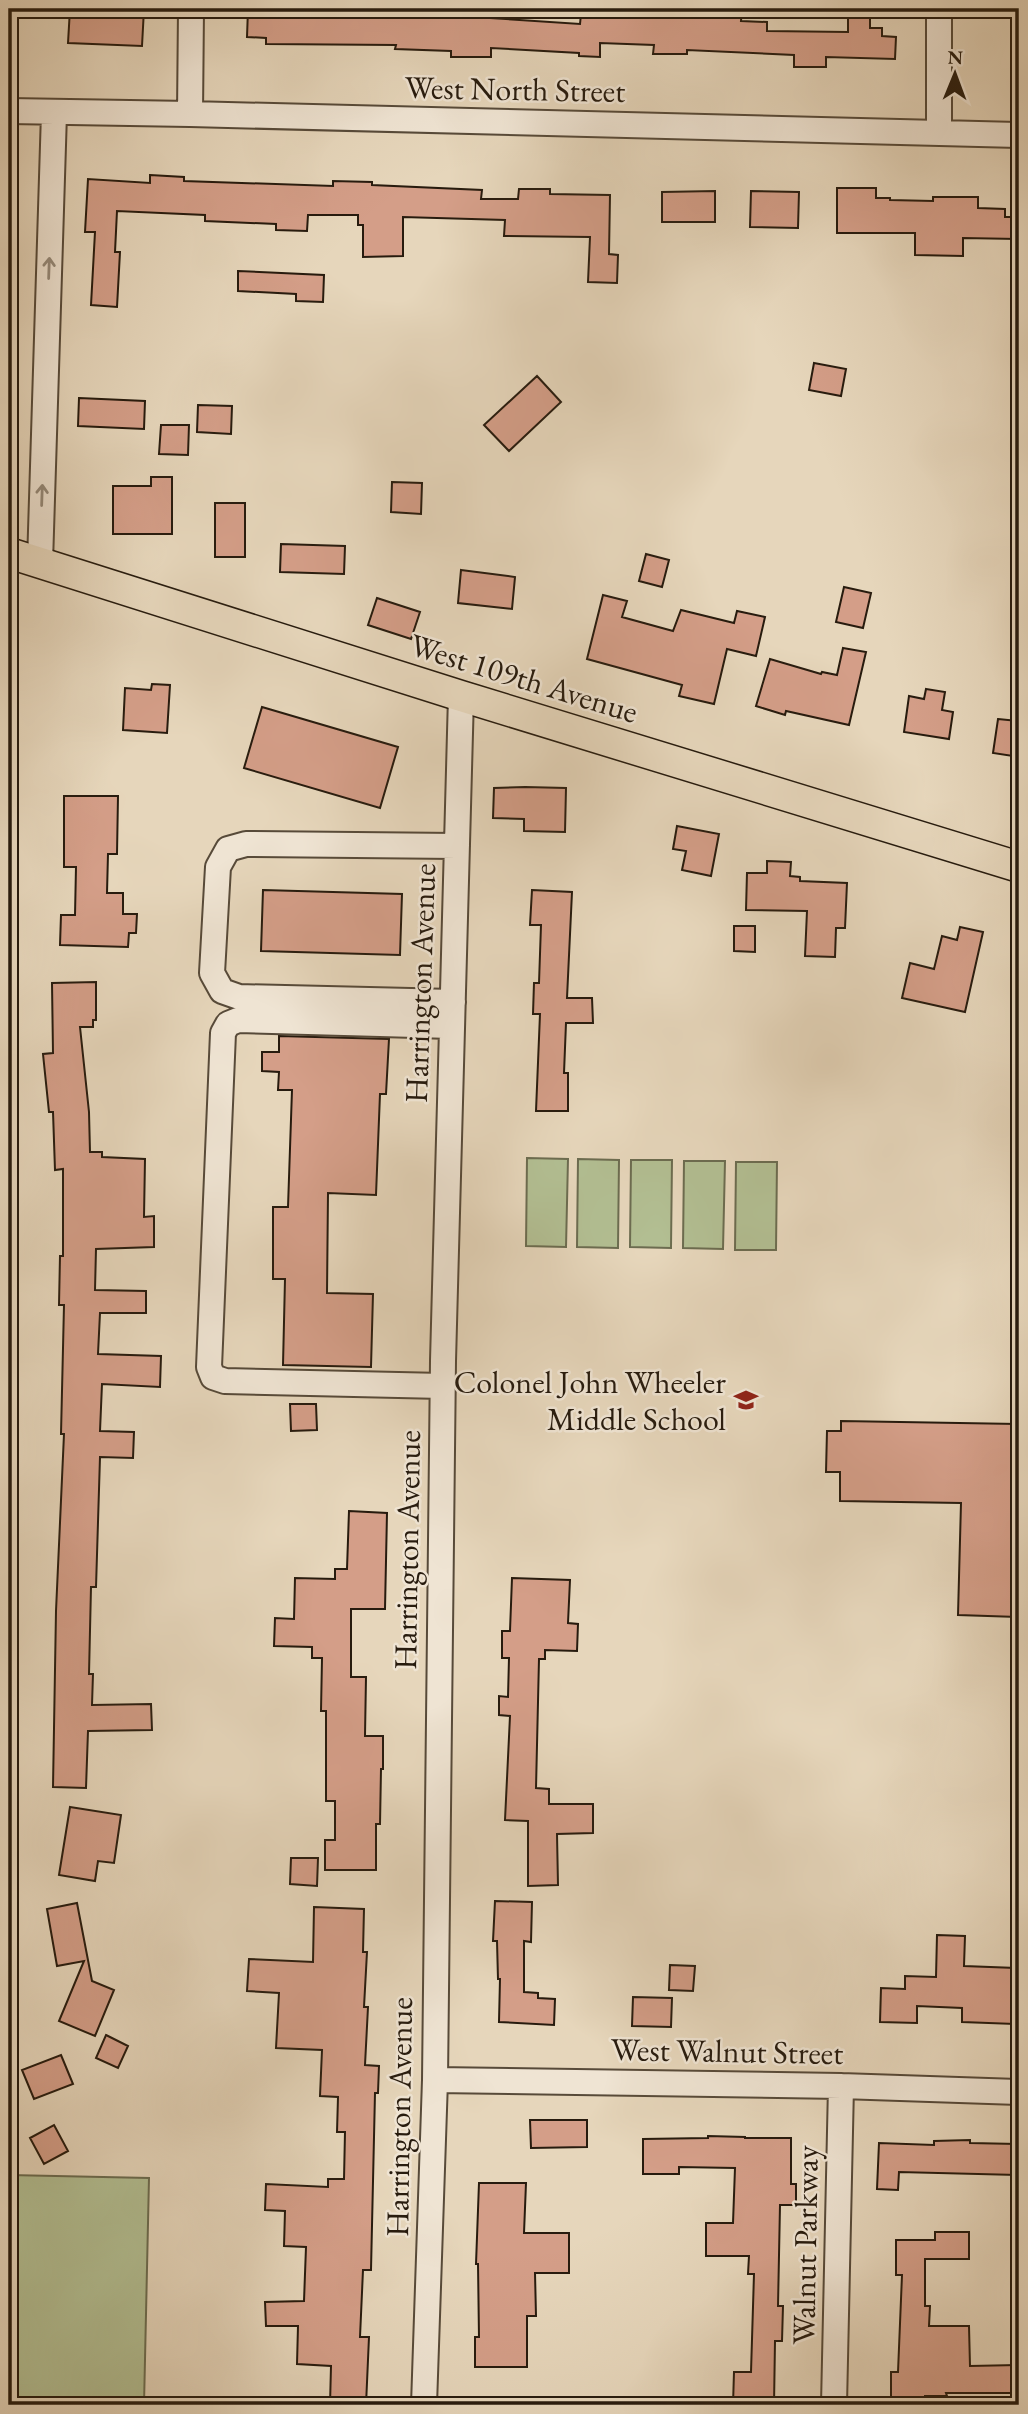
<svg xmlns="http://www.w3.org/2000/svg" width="1028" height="2414" font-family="'EB Garamond',serif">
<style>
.green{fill:#b2be92;stroke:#6c6c50;stroke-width:2}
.building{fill:#d49e88;stroke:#271b0e;stroke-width:2}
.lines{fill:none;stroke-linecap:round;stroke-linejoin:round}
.minor-casing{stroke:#574a39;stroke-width:28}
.major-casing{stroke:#271b0e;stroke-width:33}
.minor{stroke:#efe4d3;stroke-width:24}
.major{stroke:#e6d6bb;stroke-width:30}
.oneway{stroke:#958a7a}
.labels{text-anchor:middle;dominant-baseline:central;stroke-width:5;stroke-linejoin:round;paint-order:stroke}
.street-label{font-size:32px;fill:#271b0e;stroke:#efe4d3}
.poi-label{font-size:32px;fill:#271b0e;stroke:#efe4d3;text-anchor:end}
</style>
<rect width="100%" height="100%" fill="#e6d6bb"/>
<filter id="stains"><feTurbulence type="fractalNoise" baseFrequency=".00286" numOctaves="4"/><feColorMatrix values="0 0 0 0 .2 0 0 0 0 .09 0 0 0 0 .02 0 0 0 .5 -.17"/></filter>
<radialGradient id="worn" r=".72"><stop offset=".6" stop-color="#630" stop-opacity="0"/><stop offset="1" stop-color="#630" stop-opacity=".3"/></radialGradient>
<path class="green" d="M527 1158 568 1159 566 1247 526 1246Z
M578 1159 619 1160 618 1248 577 1247Z
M631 1160H672L671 1248 630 1247Z
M684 1161H725L723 1249 683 1248Z
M736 1162H777L776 1250H735Z
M9 2175 149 2178 144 2405H9Z"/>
<path class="building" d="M70 9H144L142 46 68 43Z
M248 9H357V14L398 16V9H425V18H465V9H491V18L580 24 581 14 623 16V9H678V17L715 18V9H742L741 21 767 22V31L848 32V14H870V28H882V36L896 37 895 59 826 57V67H794V55L687 50V54H653L654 45 600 43V57L579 56V53L491 48V57H451V51L395 49 396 45 266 44V38L247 37Z
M150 175 184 177V181L333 186V181L372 182V185L482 190 481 199H518L519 189H550V194L610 195 609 254 618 255 617 283 588 282 590 237 504 236 505 220 403 217V256L363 257V225H358V215H308L307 231 276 230V224L205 221V215L117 211 115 252H120L117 307 91 305 95 232H85L88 179 150 183Z
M837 188H876V198H890V200L933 201V197H978V208L1005 209V217H1019V239L963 238V256L915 255V233H837Z
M715 191V222H662V192Z
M751 191 799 192 798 228 750 227Z
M238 271 324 275 323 302 296 301V294L238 291Z
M814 363 846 369 841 396 809 390Z
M537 376 561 402 509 451 484 425Z
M79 398 145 401 144 429 78 426Z
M198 405 232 406 231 434 197 432Z
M161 425H189L188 455 159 454Z
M151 477H172V534H113V486H151Z
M392 482 422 483 421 514 391 512Z
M215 503H245V557H215Z
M281 544 345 546 344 574 280 572Z
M646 554 669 560 662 587 639 581Z
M461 570 515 577 512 609 458 603Z
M844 587 871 593 863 628 836 622Z
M603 595 627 601 622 617 673 631 681 610 734 623 737 611 765 617 756 656 727 649 714 704 679 696 682 685 587 659Z
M377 598 420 612 411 639 368 625Z
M843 648 866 652 849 725 786 711 785 715 756 706 770 659 821 674 822 672 837 675Z
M152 684 170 685 167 733 123 730 125 688 151 690Z
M926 689 945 692 942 710 953 712 949 739 904 732 909 696 924 699Z
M262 707 398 747 380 808 244 768Z
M998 719 1019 721V757L993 753Z
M525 787 566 788 565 832 524 831V819L493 818 494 788Z
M64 796H118L117 854H108L107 893H123V914H137L136 933H129L128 947 60 945 61 915H75L76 867H64Z
M677 826 719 834 711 876 682 870 686 851 673 849Z
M767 861 791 862 790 876 800 877V881L847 883 845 928H836L835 957 805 956 807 911 746 910 747 873H767Z
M263 890 402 894 400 955 261 951Z
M532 890 572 892 567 998H592L593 1023H566L564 1073H568V1111H536L540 1014H533L534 983H539L541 925H530Z
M734 926H755V952L734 951Z
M960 927 983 932 965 1012 902 998 910 963 934 969 942 936 957 940Z
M96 982V1020H93V1027H80L89 1112 90 1152H102V1157L145 1159 144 1217 154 1216V1247L96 1249 95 1290 146 1291V1313H100L98 1354 161 1356 160 1387 102 1384 100 1431 134 1432 133 1458 100 1457 96 1587H91L89 1674H93L92 1705 151 1704 152 1730 88 1731 86 1788 53 1787 56 1611 64 1434H61L64 1305H59L60 1256H63V1169L55 1170 53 1112H49L43 1054 53 1053 52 983Z
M279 1036 389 1039 386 1094H380L376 1195 328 1193 327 1293 373 1294 371 1367 283 1365 285 1279H273V1207H288L292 1090H278L279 1072 262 1071V1052H279Z
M290 1404H316L317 1430 291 1431Z
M841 1421 1019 1424V1617L958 1615 961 1503 840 1501V1472H826L827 1431H841Z
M349 1511 387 1513 385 1609H351V1677H366L365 1736H383V1769H381L380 1824H376V1870H325V1840H335V1801H326V1711H321L322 1658H312V1647L274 1646 275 1618 294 1619 295 1578 335 1579V1569H347Z
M512 1578 570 1580 568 1623 578 1624 577 1651 545 1650V1659H539L536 1788 549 1789V1804H593V1833L557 1834 558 1885 528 1886V1821L505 1820 510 1716 499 1715V1696L508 1697 509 1658H502V1631H510Z
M70 1807 121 1815 114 1863 98 1861 95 1881 59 1875Z
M291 1858H318L317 1886 290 1884Z
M495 1901 532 1902 531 1942 524 1941V1992L538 1993V1998L555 1999 554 2025 499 2022 500 1979H498L497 1941H493Z
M77 1903 92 1981 114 1990 95 2036 59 2021 84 1961 57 1966 47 1909Z
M314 1907 364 1909 363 1952H367L364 2007H368L365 2065 379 2066 378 2093H375L371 2270H363L360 2337H369L366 2405H330L331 2366 297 2364 298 2326H266L265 2302 304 2301 306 2247 284 2246 285 2211 265 2210 266 2184 328 2187V2179H344L345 2132H337L338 2097 320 2096 322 2050 276 2048 279 1993 247 1991 249 1959 313 1962Z
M937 1935 965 1936 964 1966 1016 1968 1015 2024 962 2022V2008L917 2006V2023L880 2022 881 1988 905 1989V1976L936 1977Z
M670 1965 695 1966 693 1991 669 1990Z
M633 1997 672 1998 671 2027 632 2026Z
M106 2035 128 2046 118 2068 96 2058Z
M61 2055 73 2084 34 2099 22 2070Z
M530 2120H587V2147L531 2148Z
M54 2125 68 2151 44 2164 30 2138Z
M708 2136 745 2137V2138H791V2184H796V2205H780L778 2306H783L782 2341H775L774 2405H733L734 2372H751L754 2274H748L749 2256H706V2223H733L735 2168 679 2167V2174H643V2139L708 2138Z
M970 2140V2143L1019 2144V2175L899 2172 898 2190 877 2189 879 2143 934 2145V2141Z
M479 2183H526L524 2233H569V2273H535L536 2316H527V2367H475V2337H479L478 2264H476Z
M935 2232H969V2259H925V2306H930L929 2326H969L970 2366 1019 2365V2393H946L947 2396H925V2405H891V2372H898L902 2275H896V2240H935Z"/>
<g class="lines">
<g class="minor-casing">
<path id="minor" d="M939 9V133
M9 111 190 114 1019 135
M190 114 191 9
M40 563 54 113
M453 1002 239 997 222 991 212 973 218 867 228 849 246 844 457 846
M443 1386 225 1381 213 1377 209 1367 223 1033 228 1024 238 1020 452 1026
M435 2080 841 2086 1019 2092
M424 2405 435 2080 443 1361 461 696
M834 2405 841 2086"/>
</g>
<g class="major-casing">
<path id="major" d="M9 553 461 696 1019 867"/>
</g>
<use href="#minor" class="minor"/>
<use href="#major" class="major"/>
</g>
<defs><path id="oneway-shaft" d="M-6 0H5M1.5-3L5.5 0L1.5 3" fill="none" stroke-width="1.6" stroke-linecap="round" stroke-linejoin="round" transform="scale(1.75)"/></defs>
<g class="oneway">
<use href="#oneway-shaft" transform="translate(49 268) rotate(-88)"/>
<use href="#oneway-shaft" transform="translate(42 495) rotate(-88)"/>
</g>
<defs>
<g id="school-bare" transform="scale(1.89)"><path d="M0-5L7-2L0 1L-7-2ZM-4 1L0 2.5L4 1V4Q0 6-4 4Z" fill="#8f2418" stroke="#efe4d3" stroke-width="2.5" paint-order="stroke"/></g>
</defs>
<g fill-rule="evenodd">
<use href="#school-bare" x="746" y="1400"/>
</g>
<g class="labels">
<g class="street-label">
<text transform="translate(515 89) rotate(1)">West North Street</text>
<text transform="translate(524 678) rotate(17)">West 109th Avenue</text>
<text transform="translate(420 983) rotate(-88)">Harrington Avenue</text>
<text transform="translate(407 1550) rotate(-89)">Harrington Avenue</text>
<text transform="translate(727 2051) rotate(1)">West Walnut Street</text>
<text transform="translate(399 2117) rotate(-89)">Harrington Avenue</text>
<text transform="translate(805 2245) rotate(-89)">Walnut Parkway</text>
</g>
<g class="poi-label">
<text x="726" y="1382">Colonel John Wheeler<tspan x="726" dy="37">Middle School</tspan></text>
</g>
</g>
<rect width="1028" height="2414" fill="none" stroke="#e6d6bb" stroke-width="35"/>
<rect x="10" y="10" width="1007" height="2393" fill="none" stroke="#271b0e" stroke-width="3.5"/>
<rect x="18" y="18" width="993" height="2379" fill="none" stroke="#271b0e" stroke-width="2"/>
<g transform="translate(955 74) rotate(1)" stroke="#efe4d3" stroke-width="5" paint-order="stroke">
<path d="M0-5L12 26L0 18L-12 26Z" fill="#271b0e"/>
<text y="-10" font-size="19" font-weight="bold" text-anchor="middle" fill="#271b0e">N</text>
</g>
<rect width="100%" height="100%" filter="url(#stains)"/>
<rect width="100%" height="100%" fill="url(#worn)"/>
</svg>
